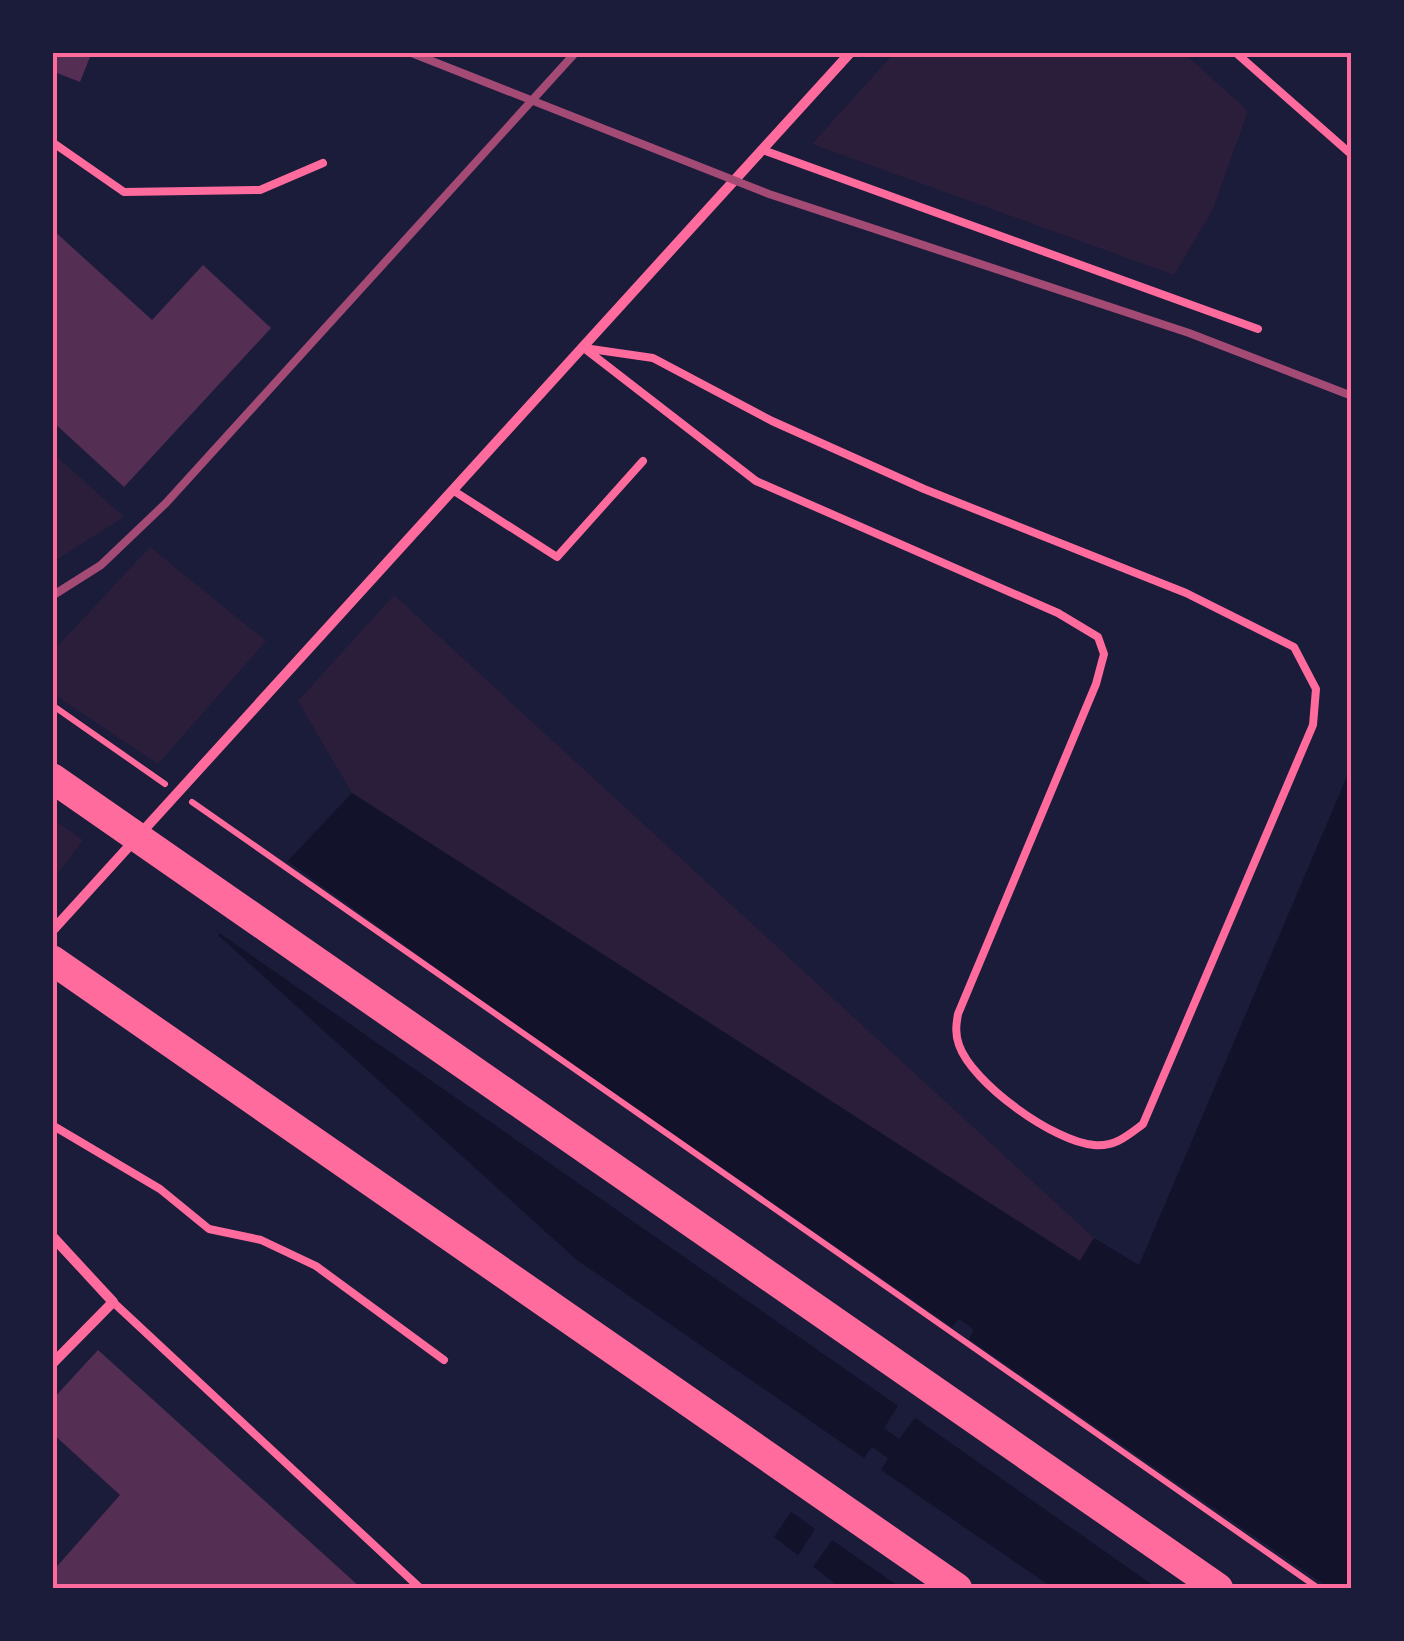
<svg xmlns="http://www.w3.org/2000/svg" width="1404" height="1641" font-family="'Source Sans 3',sans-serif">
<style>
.green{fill:#2a1e3b}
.water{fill:#12122b}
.pier{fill:#1b1b3a}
.building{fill:#542f53}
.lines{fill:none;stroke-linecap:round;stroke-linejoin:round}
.path{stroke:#ff6b9d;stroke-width:6}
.service{stroke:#ff6b9d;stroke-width:8}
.minor{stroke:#ff6b9d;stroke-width:10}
.motorway{stroke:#ff6b9d;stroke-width:30}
.rail{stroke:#a44b75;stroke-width:8}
.neatline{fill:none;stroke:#ff6b9d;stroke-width:4}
</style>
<rect width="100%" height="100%" fill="#1b1b3a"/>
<path class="green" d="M894 53H1184L1248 111 1213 209 1174 275 812 144Z
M53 453 124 517 53 562Z
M150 547 266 641 158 764 52 693 53 651Z
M394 595 1094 1238 1080 1261 352 793 298 701Z
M53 819 83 840 53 880Z"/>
<path class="water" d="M1351 767V1588H841L774 1537 802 1496 770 1435 218 935 352 793 1080 1261 1094 1238 1139 1265Z"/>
<path class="pier" d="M283 858 516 1025 952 1327 959 1319 974 1330 969 1339 1329 1588H1157L915 1418 899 1439 884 1428 898 1406 215 930Z
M541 1235 864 1458 872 1447 888 1458 881 1470 1053 1588H901L832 1540 813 1567 797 1557 815 1529 787 1509 795 1497 748 1463 763 1436Z"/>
<path class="building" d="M52 52H92L80 82 52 71Z
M52 229 152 320 203 265 271 328 124 487 52 421Z
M98 1350 361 1588H52V1572L120 1495 52 1433V1400Z"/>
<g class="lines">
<path class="path" d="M52 705 165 784
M192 802 1318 1588"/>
<path class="service" d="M1235 52 1352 155
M52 142 124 192 260 190 323 163
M763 150 1258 329
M584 348 653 358 772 421 924 489 1186 593 1294 647 1316 689 1313 725 1143 1124C1127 1136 1115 1147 1094 1145 1054 1142 972 1083 959 1045 955 1034 956 1025 958 1014L1096 684 1104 654 1098 637 1058 613 756 481Z
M454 491 557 557 643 461
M52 1125 160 1189 209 1229 261 1240 316 1266 444 1360
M113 1302 420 1588"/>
<path class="minor" d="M52 931 851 52
M52 1236 113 1302 52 1364"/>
<path class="motorway" d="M52 778 1218 1588
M52 960 957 1588"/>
<path class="rail" d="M409 52 769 194 1189 333 1352 396
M52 596 101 565 166 503 576 52"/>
</g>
<rect width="1404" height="1641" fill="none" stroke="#1b1b3a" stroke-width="110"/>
<rect x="55" y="55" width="1294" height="1531" class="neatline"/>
</svg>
